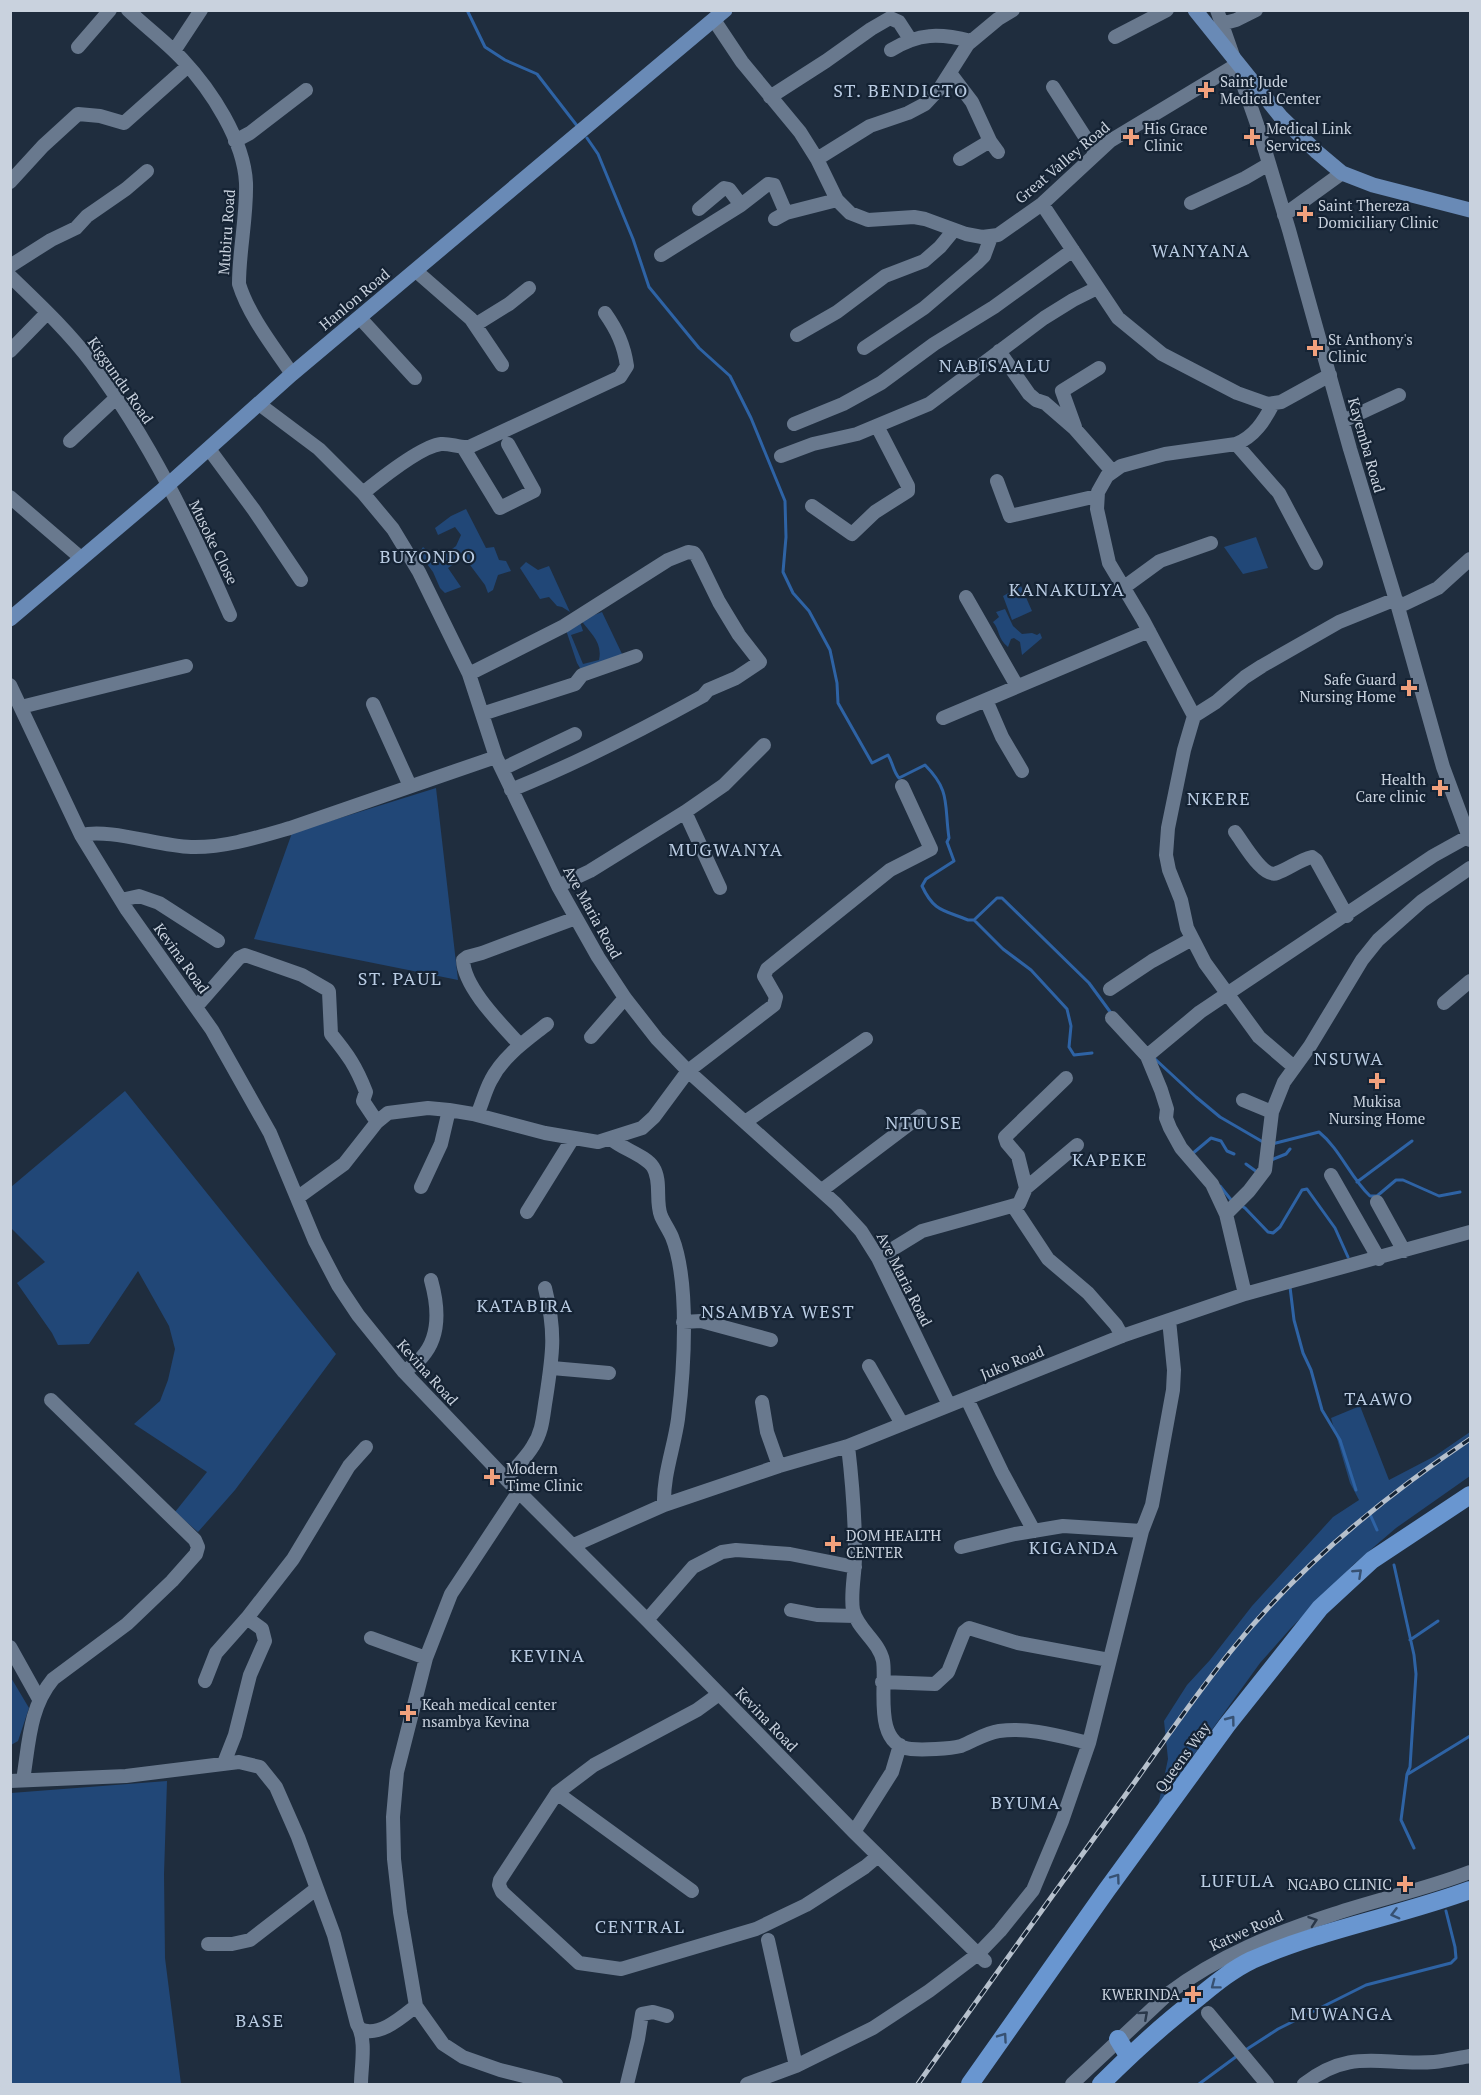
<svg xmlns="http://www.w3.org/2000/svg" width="1481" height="2095" font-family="'PT Serif',serif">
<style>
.green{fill:#214777}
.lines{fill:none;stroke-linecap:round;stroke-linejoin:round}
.stream{stroke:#2e63a5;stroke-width:3}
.minor{stroke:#69798e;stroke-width:14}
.major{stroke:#698ab6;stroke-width:15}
.highway{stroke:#6996d0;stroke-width:18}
.rail-casing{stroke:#b6c0cc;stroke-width:5}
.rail{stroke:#152334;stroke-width:3;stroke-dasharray:9;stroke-linecap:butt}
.oneway{stroke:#375172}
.oneway2{stroke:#2a384a}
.poi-dot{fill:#f1a17d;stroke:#152334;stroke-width:2}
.labels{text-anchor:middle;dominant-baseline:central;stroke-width:4.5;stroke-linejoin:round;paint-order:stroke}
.poi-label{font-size:15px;fill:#c9d2de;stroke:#152334;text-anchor:start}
.street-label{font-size:15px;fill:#c9d2de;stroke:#152334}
.quarter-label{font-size:18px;letter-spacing:1.5px;fill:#bacce3;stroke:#152334}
</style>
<rect width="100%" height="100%" fill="#1f2d3e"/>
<path class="green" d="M466 509 486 548 494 547 499 560 506 561 511 571 498 575 493 590 488 593 485 585 464 557 448 568 461 587 445 593 440 588 433 572 419 553 423 547 431 554 436 561 456 546 461 535 455 527 438 535 435 528 451 516Z
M1256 537 1268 568 1243 574 1224 547Z
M526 562 538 570 549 566 570 612 562 607 557 606 549 597 540 599 520 568Z
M1021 586 1032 611 1012 620 1003 596Z
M1005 609 1013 626 1022 634 1032 633 1037 635 1040 633 1042 638 1022 655 1020 642 1014 638 1011 639 1008 647C997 638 1000 630 993 622L999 617 996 612Z
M602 612 623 656 583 673 577 663 566 630 580 622 583 631 571 635 583 664 599 660C603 642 590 633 581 620Z
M436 788 458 980 254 939 292 833Z
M125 1091 336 1354 235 1490 198 1532 175 1512 207 1472 134 1424 160 1401 168 1380 175 1349 169 1326 138 1271 89 1344 58 1345 52 1333 17 1283 45 1262 11 1228V1187Z
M1360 1406 1389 1480 1435 1456 1470 1432V1476L1396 1528 1354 1564 1290 1629 1260 1663 1185 1767 1157 1811 1168 1759 1164 1721 1187 1685 1210 1660 1252 1606 1333 1517 1359 1500 1350 1483 1331 1418Z
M10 1676 29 1708 18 1741 11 1745Z
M167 1781 164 1874 165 1958 181 2084H11V1793Z"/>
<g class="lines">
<path class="stream" d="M467 10 485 47 505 60 537 74 578 127
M587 138 598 154 633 239 649 287 699 348 730 376 751 418 785 501 786 537 783 572 793 593 809 611 830 650 837 683 838 703 872 763 888 755C893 763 893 771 899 778L925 765C951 791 944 804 949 838L947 842 954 861 926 879 922 886C934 912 944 910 968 920H974L997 898H1002L1089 983 1111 1013
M974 920 1003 949 1031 970 1067 1009 1071 1026 1069 1047 1074 1055 1092 1053
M1155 1059 1196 1097 1220 1117 1263 1142
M1272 1144 1319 1132C1340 1149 1350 1177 1370 1196H1377L1396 1180H1403L1439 1196 1460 1192
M1192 1154 1211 1138 1221 1141 1227 1151 1234 1154
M1271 1160 1286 1154 1290 1149
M1246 1164 1257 1172
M1357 1182 1412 1141
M1220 1186 1232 1201
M1240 1205 1245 1208 1268 1232 1273 1233 1280 1227 1302 1190 1307 1189 1335 1228 1348 1257
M1290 1287 1294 1320 1303 1353 1311 1370 1322 1410 1340 1440 1356 1490
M1369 1512 1377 1530
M1394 1565 1414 1655 1416 1674 1410 1767 1407 1774 1401 1820 1414 1848
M1410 1640 1438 1621
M1408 1774 1470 1736
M1244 2051 1278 2029 1366 1985 1451 1963 1456 1958 1455 1947 1446 1911
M1199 2084 1237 2056"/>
<path class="minor" d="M128 10C146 27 166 42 182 59 211 90 244 140 246 183 247 217 239 250 239 284 249 316 273 346 292 374
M1217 10 1259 130 1289 230 1350 449 1398 607 1443 767 1470 840
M714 20 742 62 800 132 817 159 837 200 850 213 868 220 914 217 925 219 966 234 982 237 998 235 1042 204 1110 141 1236 65
M1221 24 1236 20 1256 10
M1115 37 1167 10
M78 47 110 10
M891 50C919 33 939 33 971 41
M174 51 201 10
M950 73 972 102 990 141 998 152
M1053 87 1096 154
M770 97 826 61 871 29 890 18 899 22 910 39
M235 141 250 133 306 90
M817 159 870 126 908 113 925 104 940 88 968 44 998 19 1013 10
M960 159 990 141
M10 182 43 146 78 114 100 116 124 123 188 66
M1191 203 1245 178 1269 164
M1042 204 1118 318 1162 354 1237 393 1268 404 1281 402 1330 375
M699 209 724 188 729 189 741 205
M1284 215 1342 173
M775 219 786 213 837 200
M661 255 741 205 768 184 774 185 786 213
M10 266 51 240 76 228 87 216 126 189 147 171
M416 271 471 319 502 365
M10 276C38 303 68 331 92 363 149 439 192 528 230 615
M360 318 415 378
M475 325 509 304 529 288
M797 335 837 312 885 276 924 261 940 247 954 230
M864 348 924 308 977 263 984 256 991 237
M10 351 47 313
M999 351 1029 394 1036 400 1045 403 1075 429 1112 471
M259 404 319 449 363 493 393 529 419 572 469 674 496 757 558 886 598 957 625 998 657 1039 688 1071 836 1204 861 1231 878 1258 949 1405
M1343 421 1399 395
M794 424 843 404 881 383 934 344 994 307 1073 250
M1075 427 1062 391 1099 368
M70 441 116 398
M1236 444 1279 493 1316 563
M463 447 500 508 534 491 508 444
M209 449 254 510 301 580
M781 456 813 444 857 434 929 404 1044 318 1073 300 1097 288
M997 481 1010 516 1097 496
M363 493C379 480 422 446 441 444 450 443 459 448 469 447L620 377 627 366C624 345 617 330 605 313
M10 497 81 558
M812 506 852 534 875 512 908 491V486L877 426
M1123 588 1160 561 1211 543
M966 597 1017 686
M1398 607 1438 588 1470 559
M469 674 564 626 668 560 688 552 694 553 697 557 719 602 739 635 760 662 736 678 708 690 703 696C640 731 578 763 511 790
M10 685 81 835 127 910 212 1030 270 1133 315 1241 338 1285 358 1315 404 1372 506 1479 647 1620 854 1832 985 1961
M986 700 1002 737 1022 771
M373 704 410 786
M21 707 186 666
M482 714 575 684 582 675 636 656
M1194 716 1143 620 1109 563 1097 509 1098 492 1107 476 1121 466 1165 454 1236 444C1255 436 1264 421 1273 404
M943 718 1149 631
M502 769 575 734
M685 812 720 888
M1235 832C1243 842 1263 879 1277 873 1289 869 1299 860 1312 857L1316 860 1347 916
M81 835C110 828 158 846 191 847 224 848 259 837 290 828L496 757
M558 886 590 871 685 812 724 785 764 745
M121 900 139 896 159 903 218 941
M1110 989 1152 961 1192 939
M1444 1003 1470 981
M196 1007 239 958 245 955 302 975 328 990 329 992 331 1034C348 1055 356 1066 366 1092L363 1101 377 1122
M1112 1018 1147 1056 1161 1090 1167 1109 1166 1118 1170 1128 1181 1148 1212 1184 1226 1214
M591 1037 625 998
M520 1045C502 1025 464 988 463 960L467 957 482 953 576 918
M1147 1056 1200 1012 1433 856 1469 836
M1294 1067 1259 1037 1205 963 1187 928 1181 900 1169 870 1166 855 1168 828 1184 750 1194 716 1216 702 1245 677 1262 666 1339 622 1396 599
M1243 1100 1272 1112
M477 1115C482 1104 485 1091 491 1080 503 1056 527 1040 547 1024
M745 1122 866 1039
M611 1139C623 1149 646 1156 653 1167 662 1181 655 1201 661 1216 664 1223 669 1230 672 1237 690 1282 684 1371 678 1419 674 1448 663 1475 664 1505
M1331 1175 1379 1259
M421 1187 441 1144 449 1110
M1026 1188 1018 1156 1007 1143 1005 1137 1066 1078
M822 1190 920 1116
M297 1198 344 1164 377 1122 388 1113 428 1108 449 1110 473 1114 545 1133 598 1142 642 1128 654 1117 688 1071 774 1005 776 997 764 976 767 969 890 870 931 849 902 786
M1377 1202 1404 1251
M1013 1206 1048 1259 1088 1293 1116 1325 1122 1336
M527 1212 573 1138
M878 1258 922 1231 1019 1204 1026 1188 1077 1145
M1245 1294 1226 1214 1249 1191 1265 1170 1272 1112 1284 1082 1310 1046 1362 960 1378 940 1422 901 1470 868
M683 1322 701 1321 771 1340
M869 1366 902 1424
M552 1368 609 1373
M404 1372C410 1367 417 1363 422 1357 441 1336 438 1305 431 1280
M967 1399 1002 1472 1034 1531
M762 1402 767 1432 779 1466
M848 1446C852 1480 855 1516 855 1551 856 1570 850 1592 853 1610 857 1629 879 1641 883 1661 887 1684 872 1745 911 1749 923 1750 949 1749 961 1746 974 1741 985 1733 999 1731 1030 1727 1059 1736 1089 1743
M506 1479C515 1468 526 1458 533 1446 543 1431 543 1415 546 1398 553 1353 556 1332 545 1288
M519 1491 451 1594 426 1658 397 1772 393 1817 394 1859 400 1912 416 2006 443 2044 463 2057 500 2070 556 2084
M574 1545 664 1505 779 1466 848 1446 1122 1336 1245 1294 1470 1232
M961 1547 1015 1534 1063 1526 1142 1531
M791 1610 817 1615 855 1616
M647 1620 693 1567 722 1552 736 1550 790 1554 855 1567
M371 1638 426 1658
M10 1647 39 1699
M205 1681 216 1653 247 1618
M882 1682 935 1684 948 1672 964 1632 969 1628 1018 1643 1109 1660
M719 1694 697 1710 594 1765 557 1793 500 1880 499 1885 502 1892 579 1963 621 1969 756 1929 806 1905 865 1867 878 1856
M224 1763 235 1735 250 1675 265 1641 262 1629 247 1618 293 1559 349 1466 366 1447
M23 1780C29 1744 29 1708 53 1679L127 1624 172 1581 196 1554 198 1547 195 1540 51 1400
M10 1781 126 1776 239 1762 260 1767 276 1787 298 1837 334 1935 357 2024C367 2039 361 2067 361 2084
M557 1793 692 1891
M854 1832 892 1772 900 1745
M768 1940 796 2066
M208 1944H232L250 1940 316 1889
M1208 2013 1267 2084
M360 2029C379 2038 402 2017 416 2006
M627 2084 638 2039 642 2014 653 2012 667 2016
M747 2084 796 2066 873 2028 929 1991 978 1954 1000 1931 1033 1890 1062 1821 1089 1743 1142 1531 1152 1505 1173 1390 1174 1370 1169 1320
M1072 2084 1169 1993C1218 1956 1275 1933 1334 1914 1379 1899 1426 1889 1470 1872
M1304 2084C1352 2047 1381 2066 1434 2062 1446 2061 1458 2058 1470 2056"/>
<path class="major" d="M1195 10 1281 117 1317 152 1342 173 1373 185 1470 210
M10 619 160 492 292 374 725 10"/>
<path class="highway" d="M1118 2039 1129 2057
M970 2084 1106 1891 1227 1725 1320 1608 1372 1560 1470 1495
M1101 2084C1132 2053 1165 2023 1200 1996 1216 1983 1233 1969 1252 1960 1323 1929 1399 1916 1470 1890"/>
<g class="rail-casing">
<path id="rail" d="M918 2084C982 1993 1047 1903 1113 1812 1152 1759 1189 1703 1231 1651 1297 1568 1382 1498 1470 1439"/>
</g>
<use href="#rail" class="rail"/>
</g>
<defs><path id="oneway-chevron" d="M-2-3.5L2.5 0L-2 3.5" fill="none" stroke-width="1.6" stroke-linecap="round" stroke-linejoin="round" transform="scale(1.5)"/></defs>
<g class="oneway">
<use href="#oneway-chevron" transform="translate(1358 1573) rotate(-43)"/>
<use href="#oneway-chevron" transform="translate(1231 1720) rotate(-53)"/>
<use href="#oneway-chevron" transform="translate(1116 1878) rotate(-54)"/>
<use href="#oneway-chevron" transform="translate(1395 1914) rotate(165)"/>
<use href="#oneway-chevron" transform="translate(1215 1985) rotate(143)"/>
<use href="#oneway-chevron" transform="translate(1003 2037) rotate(-55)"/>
</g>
<g class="oneway2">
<use href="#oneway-chevron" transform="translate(1313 1921) rotate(-19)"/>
<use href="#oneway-chevron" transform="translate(1144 2015) rotate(-42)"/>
</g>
<g class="poi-dot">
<path d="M1203 81h6v6h6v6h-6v6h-6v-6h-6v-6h6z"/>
<path d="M1128 128h6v6h6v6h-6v6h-6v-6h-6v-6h6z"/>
<path d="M1249 128h6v6h6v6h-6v6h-6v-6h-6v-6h6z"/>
<path d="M1302 205h6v6h6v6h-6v6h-6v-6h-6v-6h6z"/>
<path d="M1312 339h6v6h6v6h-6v6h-6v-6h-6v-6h6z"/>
<path d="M1406 679h6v6h6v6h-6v6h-6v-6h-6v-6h6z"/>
<path d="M1437 779h6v6h6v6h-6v6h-6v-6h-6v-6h6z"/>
<path d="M1374 1072h6v6h6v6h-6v6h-6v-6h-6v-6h6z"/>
<path d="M489 1468h6v6h6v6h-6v6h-6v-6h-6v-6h6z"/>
<path d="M830 1535h6v6h6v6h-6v6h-6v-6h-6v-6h6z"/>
<path d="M405 1704h6v6h6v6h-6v6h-6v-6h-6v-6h6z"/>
<path d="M1402 1875h6v6h6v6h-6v6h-6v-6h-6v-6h6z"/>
<path d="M1190 1985h6v6h6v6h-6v6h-6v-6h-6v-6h6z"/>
</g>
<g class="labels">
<g class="poi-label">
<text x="1220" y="81">Saint Jude<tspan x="1220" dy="17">Medical Center</tspan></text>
<text x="1144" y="128">His Grace<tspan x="1144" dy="17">Clinic</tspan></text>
<text x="1266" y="128">Medical Link<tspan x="1266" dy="17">Services</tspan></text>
<text x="1318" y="205">Saint Thereza<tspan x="1318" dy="17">Domiciliary Clinic</tspan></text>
<text x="1328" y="339">St Anthony's<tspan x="1328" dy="17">Clinic</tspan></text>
<text x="1396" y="679" text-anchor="end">Safe Guard<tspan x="1396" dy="17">Nursing Home</tspan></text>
<text x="1426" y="779" text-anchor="end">Health<tspan x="1426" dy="17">Care clinic</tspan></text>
<text x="1377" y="1101" text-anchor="middle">Mukisa<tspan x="1377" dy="17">Nursing Home</tspan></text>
<text x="506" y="1468">Modern<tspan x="506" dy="17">Time Clinic</tspan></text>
<text x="846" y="1535">DOM HEALTH<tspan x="846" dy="17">CENTER</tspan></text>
<text x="422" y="1704">Keah medical center<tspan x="422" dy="17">nsambya Kevina</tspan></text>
<text x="1392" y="1884" text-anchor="end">NGABO CLINIC</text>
<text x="1180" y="1994" text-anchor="end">KWERINDA</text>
</g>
<g class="street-label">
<text transform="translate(1062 162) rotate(-40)">Great Valley Road</text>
<text transform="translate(226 232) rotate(-86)">Mubiru Road</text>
<text transform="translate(354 299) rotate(-40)">Hanlon Road</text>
<text transform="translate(121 380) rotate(55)">Kiggundu Road</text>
<text transform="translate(1367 445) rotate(74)">Kayemba Road</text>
<text transform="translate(214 542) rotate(64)">Musoke Close</text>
<text transform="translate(593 912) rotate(61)">Ave Maria Road</text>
<text transform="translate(182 958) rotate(54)">Kevina Road</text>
<text transform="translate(905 1279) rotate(63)">Ave Maria Road</text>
<text transform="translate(1012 1362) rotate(-22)">Juko Road</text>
<text transform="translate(428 1372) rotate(48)">Kevina Road</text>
<text transform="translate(767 1719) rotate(46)">Kevina Road</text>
<text transform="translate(1182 1757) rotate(-54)">Queens Way</text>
<text transform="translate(1246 1930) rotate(-24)">Katwe Road</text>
</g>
<g class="quarter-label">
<text x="901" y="90">ST. BENDICTO</text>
<text x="1201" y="250">WANYANA</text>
<text x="995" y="365">NABISAALU</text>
<text x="428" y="556">BUYONDO</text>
<text x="1067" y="589">KANAKULYA</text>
<text x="1219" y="798">NKERE</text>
<text x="726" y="849">MUGWANYA</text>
<text x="400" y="978">ST. PAUL</text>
<text x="1349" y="1058">NSUWA</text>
<text x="924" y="1122">NTUUSE</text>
<text x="1110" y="1159">KAPEKE</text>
<text x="525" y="1305">KATABIRA</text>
<text x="778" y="1311">NSAMBYA WEST</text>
<text x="1379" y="1398">TAAWO</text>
<text x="1074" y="1547">KIGANDA</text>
<text x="548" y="1655">KEVINA</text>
<text x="1026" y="1802">BYUMA</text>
<text x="1238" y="1880">LUFULA</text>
<text x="640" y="1926">CENTRAL</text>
<text x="1342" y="2013">MUWANGA</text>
<text x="260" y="2020">BASE</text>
</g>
</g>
<rect width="1481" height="2095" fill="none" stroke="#c9d2de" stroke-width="24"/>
</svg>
